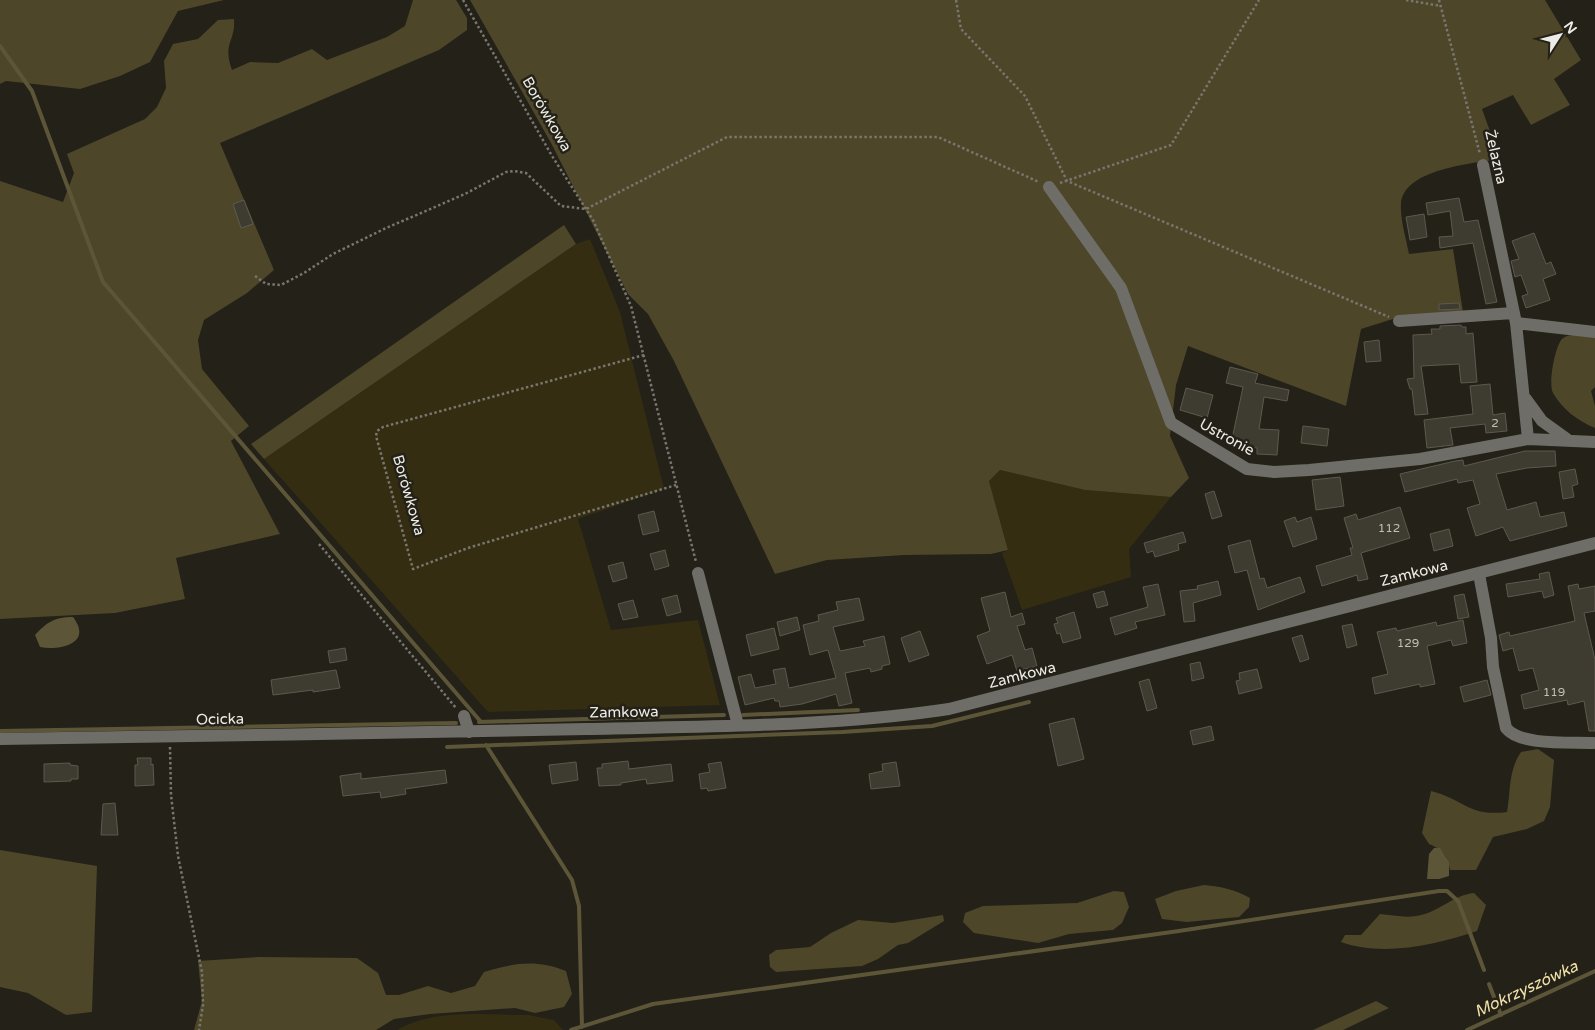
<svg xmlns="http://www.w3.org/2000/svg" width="1595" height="1030" font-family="'Varela Round',sans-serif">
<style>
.green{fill:#342d11}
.forest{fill:#4e4629}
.water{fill:#5d5538}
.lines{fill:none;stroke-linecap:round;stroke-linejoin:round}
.stream{stroke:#5d5538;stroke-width:4}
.building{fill:#3e3b31;stroke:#5c594f}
.path{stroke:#78766e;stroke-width:2.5;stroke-dasharray:2.5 2.5;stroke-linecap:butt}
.minor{stroke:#6e6d68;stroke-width:12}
.labels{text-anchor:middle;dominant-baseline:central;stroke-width:5;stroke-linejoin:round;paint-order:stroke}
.number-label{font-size:12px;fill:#c1bfb8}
.street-label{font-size:15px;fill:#edebe5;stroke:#232118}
.water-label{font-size:16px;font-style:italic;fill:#f2e2a9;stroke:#232118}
</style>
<rect width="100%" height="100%" fill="#232118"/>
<path class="green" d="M590 239 620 312 664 489 578 519 611 630 698 620 720 705 488 712 264 459 576 244Z
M1000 470 1085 490 1171 497 1129 549 1131 577 1022 610 1002 553 1008 550 989 481Z
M528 1015 554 1020 563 1030H397C435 1008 485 1015 528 1015Z"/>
<path class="forest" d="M0 0H224L178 11 150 62 120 76 80 89 6 81 0 84Z
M413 0H456L467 18V30L439 50 220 143 274 270 247 293 204 320 198 340 202 369 249 426 231 441 280 534 176 558 185 599 115 613 0 619V181L63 202 74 173 67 154 145 119 157 107 166 88 164 61 173 44 198 39 218 20 234 19C236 41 222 43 232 70L250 62 278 63 312 49 327 60 387 37 405 26Z
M470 0H1545L1581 60 1554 79 1570 105 1531 125 1513 95 1482 109 1500 159C1474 163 1403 169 1401 204 1400 219 1406 238 1409 254L1453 249 1463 312 1396 318 1361 329 1346 406 1188 346 1176 385 1170 436 1189 478 1171 497 1085 490 1000 470 989 481 1008 550 991 554 904 555 827 560 775 574 674 361 648 314 628 294 551 143Z
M564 225 576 244 264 459 251 444Z
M1577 335 1595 337V387L1591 391 1595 406V428C1578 421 1562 409 1553 393 1548 384 1555 346 1562 339 1566 335 1572 335 1577 335Z
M1538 749 1554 760 1550 807 1544 821 1527 829 1493 837 1476 870H1450C1448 856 1442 849 1429 844L1422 833 1431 791C1464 799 1468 817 1507 812 1511 790 1508 771 1521 752Z
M0 850 97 866 92 1012 66 1015 28 993 0 987Z
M1204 885C1222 887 1234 889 1250 898L1249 907 1239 917 1187 922 1162 919 1155 899 1176 891Z
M1114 891 1124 892 1129 907 1122 923 1113 930 1069 934 1038 943 974 933 963 922 965 913 983 906 1077 903Z
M1474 893 1486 905 1477 931C1436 945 1382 957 1341 942L1345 935H1361L1380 914C1391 915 1405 918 1416 916 1438 913 1453 895 1474 893Z
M943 915 944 921 908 943 898 945 878 959 862 966 776 972 770 967 769 955 776 950 810 947 831 933 858 920 893 923Z
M259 957 357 958 378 973 386 995H399L428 986 451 993 475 986 484 972C514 963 536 959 566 971L572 994 564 1007 535 1013 515 1008 430 1014 394 1019 376 1030H194L202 1001 198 961Z
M1376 1001 1389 1008 1343 1030H1313Z"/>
<path class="water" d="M73 617C93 643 61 651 40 647L35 635C47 622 55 617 73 617Z
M1434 848H1440L1449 862V876L1439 879H1427L1429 854Z"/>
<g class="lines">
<path class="stream" d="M0 46 32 91 103 282 481 722
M743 715 858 710
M479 722 724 715
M0 731 456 723
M486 745 572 880 579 906 582 1027
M447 747 842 732 932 726 1029 702
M1489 984 1501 1015
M571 1030 653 1004 1179 931 1439 891H1447L1458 901 1484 970
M1467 1030 1595 971"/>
</g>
<path class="building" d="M1459 198 1464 222 1478 220 1497 302 1486 304 1473 243 1440 248 1439 237 1453 236 1450 211 1428 215 1426 203Z
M244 200 253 224 241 228 233 204Z
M1424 214 1427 237 1410 240 1406 217Z
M1534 233 1546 264 1551 262 1556 274 1543 279 1550 300 1526 308 1522 296 1528 294 1521 275 1515 277 1511 261 1519 259 1512 241Z
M1459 303 1460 309 1439 310V304Z
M1461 325 1462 327H1466V334L1473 333 1477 382 1461 383 1459 364 1421 366 1428 414 1415 415 1412 389H1410L1407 379 1414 378 1413 335 1432 334 1431 329H1440V326Z
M1379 340 1381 361 1366 362 1364 342Z
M1230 367 1258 374 1255 383 1289 390 1287 401 1264 397 1259 429 1279 430 1277 455 1257 454V448L1231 444 1243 387 1226 383Z
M1490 384 1493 415 1505 413 1507 431 1486 433 1485 424 1450 428 1453 445 1427 448 1424 420 1473 414 1470 386Z
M1186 388 1213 395 1207 418 1180 410Z
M1303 426 1329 429 1327 446 1301 443Z
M1525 451H1555L1556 466 1527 468 1496 474 1507 510 1536 502 1540 517 1564 512 1567 526 1510 541 1503 527 1476 536 1467 508 1480 504 1473 480 1458 483 1457 479 1405 492 1400 474 1455 461 1463 460 1464 466Z
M1575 469 1578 484 1572 486 1574 497 1563 499 1559 472Z
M1340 477 1344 506 1316 510 1312 480Z
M1214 491 1222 516 1212 519 1205 494Z
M1400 507 1410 538 1361 553 1368 579 1358 581 1357 575 1322 586 1316 566 1352 555 1350 548H1353L1344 518 1356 514 1358 520Z
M654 511 659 531 643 535 638 515Z
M1295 517 1297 522 1311 517 1317 539 1293 547 1284 521Z
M1449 529 1453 546 1434 551 1430 534Z
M1183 532 1186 542 1178 544 1179 550 1155 557 1153 551 1147 553 1144 543Z
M1250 540 1260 579 1264 578 1267 588 1300 577 1305 592 1258 610 1247 570 1235 573 1228 546Z
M665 550 669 566 655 570 650 554Z
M623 562 627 578 613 582 608 566Z
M1549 572 1554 595 1544 598 1542 591 1508 597 1506 584 1540 579 1539 574Z
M1218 581 1221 595 1193 603 1195 621 1184 622 1180 591 1198 589 1197 586Z
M1158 584 1165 615 1135 622 1137 628 1115 635 1110 618 1148 607 1143 587Z
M1578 584 1579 589 1595 586V611L1584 613 1595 660V731H1589L1584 701 1568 705 1567 700 1524 709 1521 695 1539 690 1533 668 1519 671 1513 648 1503 651 1499 635 1509 632 1510 636 1575 621 1568 586Z
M1104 591 1108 605 1097 608 1093 594Z
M1005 592 1011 617 1022 613 1025 624 1017 626 1025 650 1032 648 1037 666 1017 671 1012 655 987 664 977 636 990 631 981 598Z
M1464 594 1469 617 1458 619 1454 596Z
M677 595 681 612 667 616 662 599Z
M859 598 864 620 833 627 840 651 865 646 863 641 884 636 890 664 882 666V669L871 672 870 668 845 673 852 703 839 706 836 694 802 704 780 707 779 701H775L774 698 745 705 738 677 751 674 755 688 776 684 773 670 785 668 789 688 836 678 828 650 810 655 803 625 819 621 818 615 838 610 836 602Z
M633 600 638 617 623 620 618 604Z
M1074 612 1081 638 1063 643 1060 633 1057 634 1054 624 1058 623 1056 618Z
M797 617 800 630 780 636 777 622Z
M1463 620 1467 643 1453 646 1451 640 1427 646 1435 684 1420 687V684L1375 694 1372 678 1388 674 1377 632 1396 628 1397 631 1436 622 1437 626Z
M1352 624 1357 645 1347 648 1342 626Z
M774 628 779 649 751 656 746 635Z
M920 631 929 655 909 662 901 638Z
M1302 635 1309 659 1300 662 1292 638Z
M345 648 347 660 330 663 328 651Z
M1200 662 1204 678 1192 681 1190 664Z
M1257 669 1262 688 1239 694 1236 681 1240 680 1239 673Z
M336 670 340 688 313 692V690L273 695 271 680Z
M1149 679 1157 708 1147 711 1139 682Z
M1487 680 1491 695 1464 702 1460 687Z
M1074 718 1084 759 1058 766 1049 724Z
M1211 726 1214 740 1193 745 1190 731Z
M137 758H151V765L153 764 154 785 135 786V765H138Z
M628 761 629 769 671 764 673 781 647 784 646 779 621 783V785L599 786 597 768H602V764Z
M576 762 578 780 552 784 549 765Z
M721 762 726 788 708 791 707 788 701 789 699 774 710 772 708 764Z
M896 762 900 786 871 789 869 774 883 771 882 764Z
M70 763V765L78 766V779H71V781L44 782V764Z
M445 770 447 783 405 789 406 794 381 798 380 792 343 796 340 776 361 773V779Z
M115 803 118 835H101L103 804Z"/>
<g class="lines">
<path class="path" d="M463 0 552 156 593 220 631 306 696 562
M956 0 961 29 1025 96 1067 181 1389 317
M1406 0 1441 6
M1439 0 1480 154
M1060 183 1171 145 1259 0
M255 276 266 284 281 285 304 273 333 254 384 229 465 194 506 172 514 171 526 173 561 206 586 209 727 137H938L1039 182
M644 355 383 427 377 431 376 436 413 569 468 548 676 485
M319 544 456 708
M170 747 171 795 178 856 202 972 203 1005 199 1030"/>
<path class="minor" d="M1483 165 1516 323 1528 439
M1049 187 1121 288 1171 423 1247 469 1274 472 1309 470 1420 459 1528 439 1595 442
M1399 321 1513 313
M1516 323 1595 332
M1526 399 1542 421 1567 439
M698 573 738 725
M1479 574 1491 638 1493 667 1506 728C1520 746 1570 742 1593 743
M464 716 469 732
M0 739C196 735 391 734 587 729 708 726 829 727 949 709L1595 543"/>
</g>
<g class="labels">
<g class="number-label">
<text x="1495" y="423">2</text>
<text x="1389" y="528">112</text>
<text x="1408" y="643">129</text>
<text x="1554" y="692">119</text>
</g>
<g class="street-label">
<text transform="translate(547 114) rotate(60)">Borówkowa</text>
<text transform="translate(1496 157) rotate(77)">Żelazna</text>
<text transform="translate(1227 437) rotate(29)">Ustronie</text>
<text transform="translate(409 495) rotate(74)">Borówkowa</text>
<text transform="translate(1414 573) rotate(-14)">Zamkowa</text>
<text transform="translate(1022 675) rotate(-14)">Zamkowa</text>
<text transform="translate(624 712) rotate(-1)">Zamkowa</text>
<text transform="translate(220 719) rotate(-1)">Ocicka</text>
</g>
<g class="water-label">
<text transform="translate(1526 989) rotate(-25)">Mokrzyszówka</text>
</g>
</g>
<g transform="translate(1560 35) rotate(54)" stroke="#232118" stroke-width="4" paint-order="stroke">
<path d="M0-4L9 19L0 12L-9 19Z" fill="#edebe5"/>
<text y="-8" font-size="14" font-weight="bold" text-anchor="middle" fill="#edebe5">N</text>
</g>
</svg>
